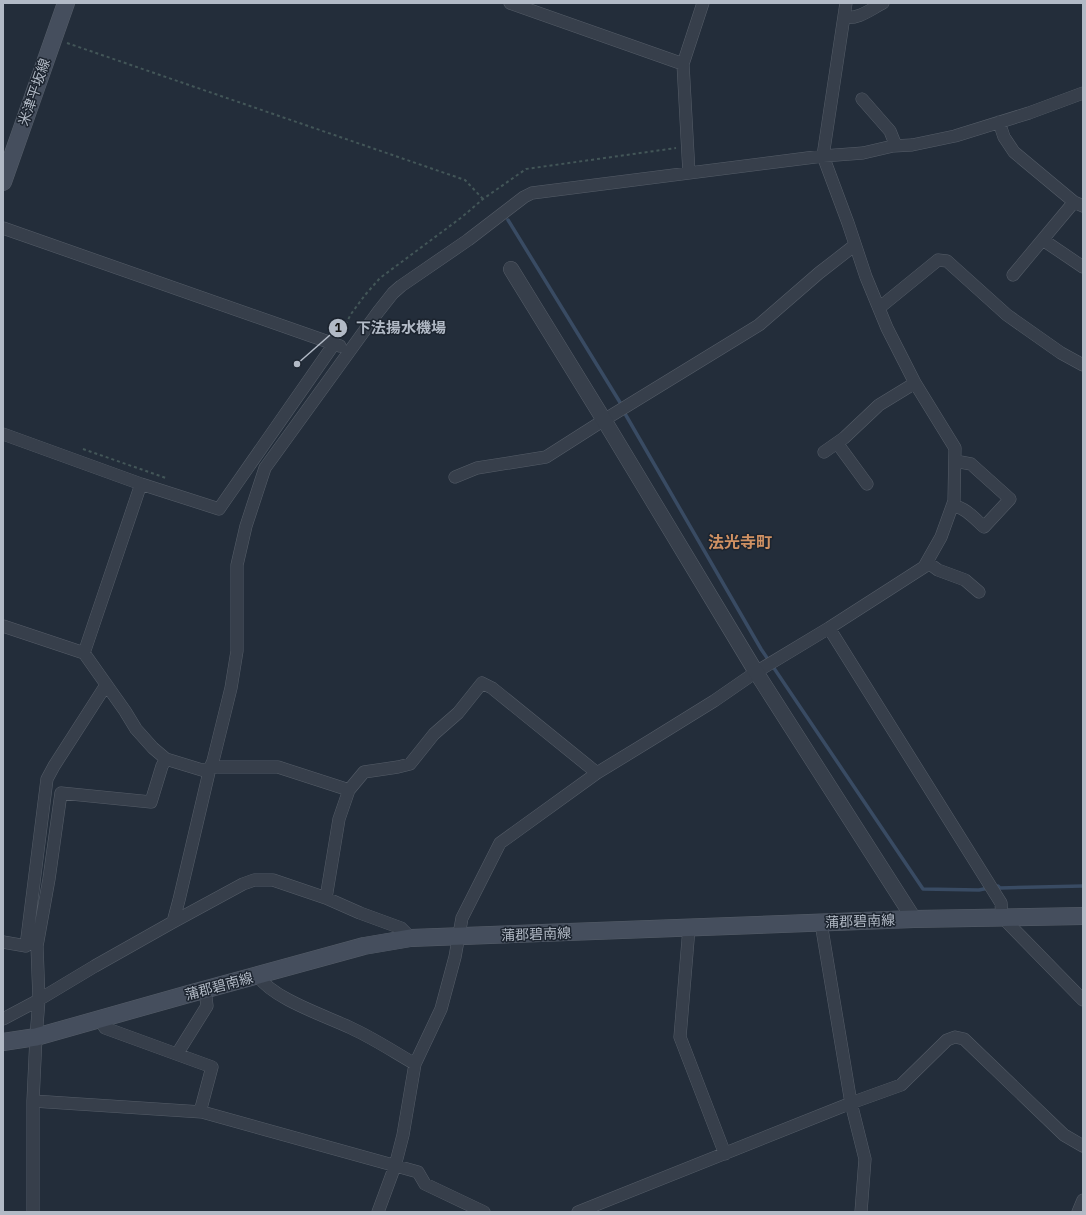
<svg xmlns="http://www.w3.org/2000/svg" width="1086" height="1215" font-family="'IBM Plex Sans','Noto Sans JP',sans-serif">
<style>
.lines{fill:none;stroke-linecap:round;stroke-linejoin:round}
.stream{stroke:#394b63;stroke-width:3.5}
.minor-casing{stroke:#555d68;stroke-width:13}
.tertiary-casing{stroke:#555d68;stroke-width:16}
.secondary-casing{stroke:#555d68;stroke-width:18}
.path{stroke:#435658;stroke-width:2;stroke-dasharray:3 3;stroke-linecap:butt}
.minor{stroke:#373f4b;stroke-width:12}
.tertiary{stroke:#373f4b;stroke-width:15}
.secondary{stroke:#454e5d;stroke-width:17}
.labels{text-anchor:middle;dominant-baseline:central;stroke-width:3;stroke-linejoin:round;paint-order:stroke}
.street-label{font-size:14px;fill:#b2bac6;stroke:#1c242f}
.quarter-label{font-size:16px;font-weight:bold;fill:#d09163;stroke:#1c242f}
.leader{fill:none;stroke:#b2bac6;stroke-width:1.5}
.callout-dot{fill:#b2bac6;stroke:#1c242f;stroke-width:1.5}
.mark-label{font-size:12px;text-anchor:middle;font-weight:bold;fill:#111}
.callout-label{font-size:15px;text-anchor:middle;font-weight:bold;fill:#b2bac6;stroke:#1c242f;stroke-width:3;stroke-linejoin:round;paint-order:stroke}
</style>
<rect width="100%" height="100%" fill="#232d3a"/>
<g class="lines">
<path class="stream" d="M508 220 621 404 620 405 761 649 923 889 979 890 998 886 1000 888 1083 886"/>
<g class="minor-casing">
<path id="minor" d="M510 3 683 64
M844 17C858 20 871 9 883 3
M862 99 890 131 896 146
M999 122 1004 137 1014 152 1074 202 1083 206
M689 173 683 64 703 3
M3 228 340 346
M1043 240 1083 267
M1013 275 1074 202
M879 308 938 260 947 261 1007 315 1061 353 1083 365
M3 434 141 484 219 509 334 344
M837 443 867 484
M824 452 844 438 879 405 915 383
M455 477 477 468 546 457 604 420 759 325 819 273 855 245
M953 506C965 507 975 519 984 527L1010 499 971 464 955 461
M927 562 938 570 965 580 979 592
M3 626 84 653 125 711 136 729 153 748 166 759 202 770 217 767H278L349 790
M829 628 1001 903 1002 917 1083 1000
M84 653 141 484
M326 898 339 819 349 790 364 772 398 767 410 764 434 734 458 713 482 683 492 688 597 773
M173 922 179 900 210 768 213 761 231 688 237 651V565L246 526 265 468 378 312 393 293 401 286 468 240 524 197 532 193 823 156 863 153 893 146 912 145 955 136 1029 113 1083 93
M821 923 851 1103 865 1159 861 1212
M689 928 680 1037 725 1154
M3 942 26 946 47 779 54 766 106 685
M258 976C273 999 326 1016 351 1028 373 1038 394 1052 415 1064
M101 1018 102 1023 105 1028 212 1067 200 1112
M3 1019 35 1002 95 966 173 922 243 884 254 880H273L326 898 360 913 401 928 411 938
M177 1054 207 1006 205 989
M33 1101 202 1112 418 1172 425 1184 484 1212
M33 1212V1101L36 1037 39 1000 37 946 49 879 61 793 151 802 162 766 166 759
M378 1212 395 1166 403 1135 415 1064 441 1009 455 957 462 918 500 843 597 773 651 740 714 701 756 672 829 628 924 567 941 537 954 501 955 448 915 383 887 328 866 277 848 223 823 156 846 3
M578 1212 851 1103 901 1085 947 1040 955 1037 964 1039 1064 1135 1083 1146
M1078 1212 1083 1200"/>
</g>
<g class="tertiary-casing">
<path id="tertiary" d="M511 269 604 420 756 672 914 919"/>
</g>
<g class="secondary-casing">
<path id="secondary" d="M3 182 66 3
M3 1042 36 1037 185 995 364 946 411 938 914 919 1083 916"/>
</g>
<path class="path" d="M67 43 465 180 483 199
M340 335 351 314 365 295 380 278 462 217 483 199 526 169 676 148
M83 449 166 478"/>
<use href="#minor" class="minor"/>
<use href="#tertiary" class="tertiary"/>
<use href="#secondary" class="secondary"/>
</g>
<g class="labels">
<g class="street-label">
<text transform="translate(34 92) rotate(-71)">米津平坂線</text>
<text transform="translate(860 921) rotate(-2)">蒲郡碧南線</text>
<text transform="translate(536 934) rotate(-2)">蒲郡碧南線</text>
<text transform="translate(219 986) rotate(-15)">蒲郡碧南線</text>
</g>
<g class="quarter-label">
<text x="740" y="542">法光寺町</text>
</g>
</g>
<path class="leader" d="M297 364L338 328"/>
<g class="callout-dot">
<circle cx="297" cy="364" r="4"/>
<circle cx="338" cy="328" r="10"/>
</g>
<g class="mark-label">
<text x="338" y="332">1</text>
</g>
<g class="callout-label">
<text x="401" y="333">下法揚水機場</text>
</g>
<rect width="1086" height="1215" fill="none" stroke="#b2bac6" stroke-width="8"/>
</svg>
